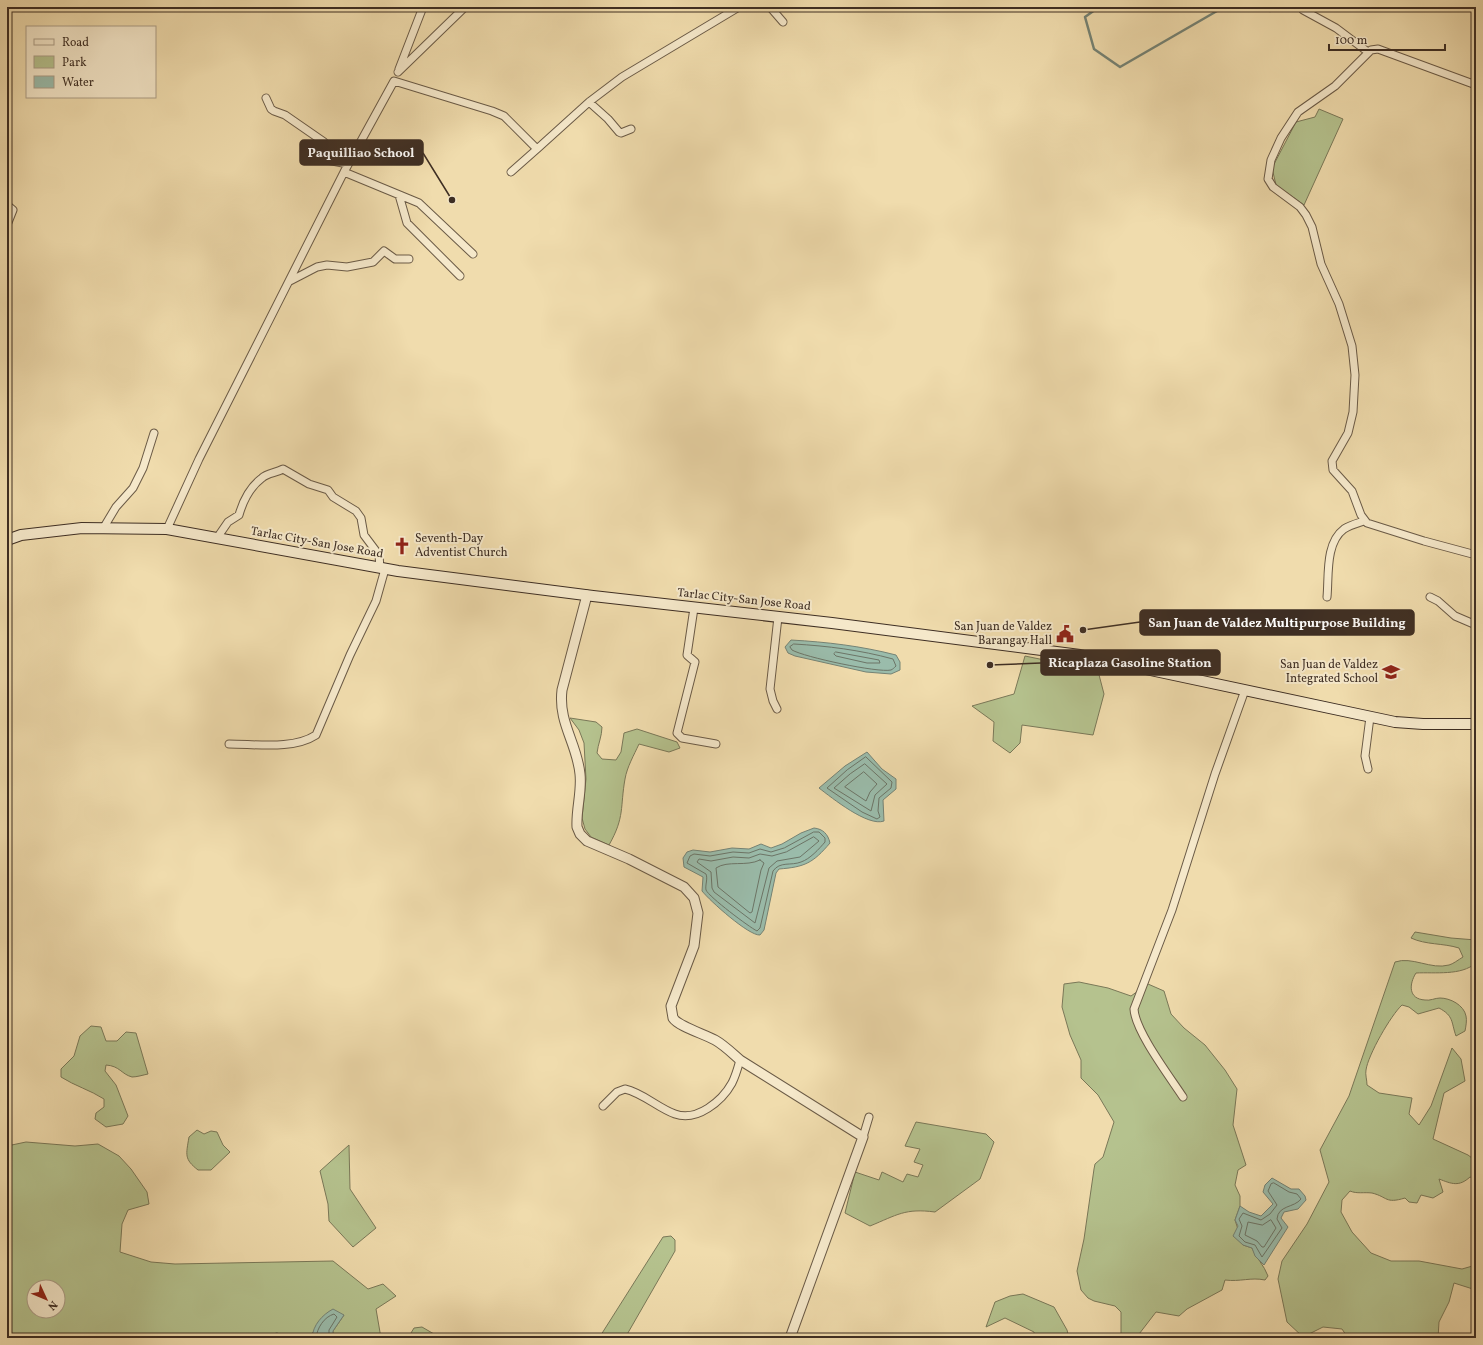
<svg xmlns="http://www.w3.org/2000/svg" width="1483" height="1345" font-family="Vollkorn,serif">
<style>
.green{fill:#b5c28e;stroke:#7a7858;fill-rule:evenodd}
.water{fill:#9abcab;stroke:#758375}
.lines{fill:none;stroke-linecap:round;stroke-linejoin:round}
.shore{stroke:#6c7567;stroke-width:1}
.stream{stroke:#758375;stroke-width:2.5}
.minor-casing{stroke:#6a5a46;stroke-width:9}
.tertiary-casing{stroke:#6a5a46;stroke-width:11}
.secondary-casing{stroke:#3e2e23;stroke-width:12}
.minor{stroke:#f5e8ca;stroke-width:7}
.tertiary{stroke:#f5e8ca;stroke-width:9}
.secondary{stroke:#f5e8ca;stroke-width:10}
.labels{text-anchor:middle;dominant-baseline:central;stroke-width:4;stroke-linejoin:round;paint-order:stroke}
.poi-label{font-size:12px;fill:#3e2e23;stroke:#f5e8ca;text-anchor:end}
.street-label{font-size:12px;fill:#3e2e23;stroke:#f5e8ca}
.leader{fill:none;stroke:#3e2e23;stroke-width:1.5}
.callout-dot{fill:#3e2e23;stroke:#f5e8ca;stroke-width:1.5}
.callout{fill:#3e2e23;stroke:#3e2e23;stroke-width:1.5}
.callout-label{font-size:13px;text-anchor:middle;font-weight:bold;fill:#fff}
</style>
<rect width="100%" height="100%" fill="#f0dcad"/>
<filter id="stains"><feTurbulence type="fractalNoise" baseFrequency=".005" numOctaves="4"/><feColorMatrix values="0 0 0 0 .2 0 0 0 0 .09 0 0 0 0 .02 0 0 0 .5 -.17"/></filter>
<radialGradient id="worn" r=".72"><stop offset=".6" stop-color="#630" stop-opacity="0"/><stop offset="1" stop-color="#630" stop-opacity=".3"/></radialGradient>
<path class="green" d="M1319 109 1343 119 1304 205 1276 185 1272 168 1296 122 1315 117Z
M1025 656 1098 671 1104 694 1093 735 1022 725 1020 743 1010 753 993 741 994 722 972 706 1014 694Z
M570 718 596 722 602 727C602 736 598 744 597 753L602 759 616 760 621 752 624 733 637 729 677 742 680 748 669 752 639 744C634 755 627 767 625 779 620 807 625 817 609 845L591 837 585 829 582 818 586 779 584 743 579 730Z
M1415 932 1451 938 1476 940V963C1461 976 1435 972 1416 973 1409 984 1408 999 1425 1000 1430 1001 1435 998 1440 998 1450 998 1464 1005 1466 1016 1467 1020 1466 1026 1465 1031L1456 1036C1451 1022 1454 1016 1439 1008L1418 1014 1409 1007 1402 1005C1391 1015 1368 1055 1366 1070 1365 1074 1367 1080 1367 1085L1379 1093 1412 1098 1409 1114 1419 1125 1431 1106 1452 1048 1461 1059 1465 1081 1444 1093 1433 1139 1468 1155 1476 1161V1179L1470 1177C1459 1187 1452 1184 1439 1179L1443 1192 1433 1198 1421 1195 1417 1203 1409 1202 1405 1198C1385 1204 1388 1197 1372 1193 1364 1192 1357 1194 1350 1191L1342 1200 1341 1212 1352 1232 1371 1253 1391 1261H1419L1462 1269 1476 1265V1290L1454 1283 1449 1302 1439 1322 1438 1338H1348L1342 1329 1323 1327 1303 1337 1287 1322 1278 1279 1282 1261 1307 1224 1329 1182 1320 1150 1349 1096 1395 962C1412 956 1431 970 1449 965 1453 964 1458 960 1463 957L1459 948C1443 943 1426 945 1411 938Z
M1079 982 1108 988 1131 996 1148 984 1164 991 1171 1014 1184 1028 1205 1045 1225 1070 1237 1089 1233 1125 1246 1165 1238 1170 1235 1185 1240 1196V1206L1235 1220 1243 1245 1252 1248C1256 1258 1264 1265 1268 1276L1265 1280C1251 1277 1240 1282 1225 1280L1222 1290 1187 1309 1179 1316 1156 1312 1136 1338H1121V1312L1115 1306 1094 1301 1088 1298 1081 1290 1077 1271 1084 1239 1094 1169 1095 1164 1103 1157 1114 1122 1098 1095 1081 1078V1060L1070 1035 1062 1007 1064 984Z
M91 1026 101 1027 106 1041H117L126 1032 136 1033 148 1074C143 1075 137 1077 132 1077 121 1074 120 1066 106 1065L105 1071 116 1085 128 1116 123 1124 106 1127 95 1119 96 1113 104 1107V1099C90 1090 75 1086 61 1077V1069L74 1056 80 1036Z
M916 1122 986 1134 994 1142 980 1179 935 1212C905 1208 897 1215 870 1226L845 1213 855 1172 879 1180 882 1172 903 1182 907 1174 918 1177 923 1165 914 1162 920 1149 905 1146Z
M197 1130 204 1134 211 1131 217 1132 223 1145 230 1152 211 1170H198C184 1159 186 1155 189 1137Z
M26 1142 75 1146 98 1144 119 1156 131 1169 147 1192 149 1204 128 1210 122 1224 120 1252 151 1262 175 1264 333 1261 368 1289 383 1284 396 1296 376 1309 381 1338H333V1331L344 1315 312 1333V1338H288L277 1333 259 1338H7V1146ZM34 1287H58V1311H34Z
M349 1145 350 1189 376 1228 353 1247 329 1221 328 1204 320 1171Z
M671 1236 675 1240V1251L625 1338H599L663 1237Z
M1023 1294 1054 1307 1067 1330 1069 1338H1035L1034 1332 1005 1318 986 1327 995 1302 1010 1296Z
M422 1327 434 1334 447 1338H408L414 1328Z"/>
<path class="water" d="M791 640C827 642 861 646 896 655L900 662V670L891 674 866 672 795 656 788 653 785 647Z
M867 752 882 769 896 779V789L883 800 884 821C868 827 832 798 819 788L845 766Z
M814 828C823 829 828 834 830 843 813 863 805 867 779 869L776 873 764 930 760 935C749 936 710 901 702 891L703 877 684 867 683 858 687 852 693 850 710 852 732 848 749 849 761 844 771 848 782 844 801 833Z
M1272 1178 1291 1189H1299L1305 1196 1306 1200 1298 1209 1284 1212 1281 1218 1288 1227 1264 1265 1255 1256 1252 1248 1243 1245 1233 1236 1238 1226 1235 1220 1240 1206 1249 1212 1261 1216 1273 1204 1263 1192 1265 1185Z
M333 1309 344 1315 333 1331V1338H312C313 1325 322 1315 333 1309Z
M277 1333 288 1338H259V1337Z"/>
<g class="lines">
<path class="shore" d="M794 644C828 646 860 650 893 659L896 666C894 668 893 669 891 670 878 673 804 657 792 650L790 647Z
M836 652 879 660 880 663H867L836 656 834 654Z
M866 757 892 782 891 788 879 798 878 811 880 817 877 819 862 812 827 788 847 770Z
M865 764 887 784 875 795 871 811 834 788 850 774Z
M864 772 877 784 870 792 866 801 845 787Z
M814 832H819L825 838V842C819 849 810 859 801 862 791 866 780 861 773 871L760 928 757 931C749 927 709 897 706 890 705 885 708 879 706 874L687 863 690 856 694 854 710 856 733 852 749 853 760 849 771 852 784 848Z
M814 837 819 841 800 857 777 861 769 868 755 923 714 892 712 888 711 872 697 862 699 859 711 861 733 857 749 858 760 854 772 856 786 852Z
M760 860 764 863 761 870 752 912 750 913 718 887 716 868C728 860 746 867 760 860Z
M1274 1183 1289 1192 1297 1194 1301 1199C1294 1208 1278 1205 1277 1219L1282 1228 1262 1257 1255 1245 1245 1242 1239 1236 1242 1226 1239 1219 1243 1213 1261 1220 1270 1214 1277 1205 1268 1191 1271 1184Z
M1271 1220 1276 1228 1264 1247H1262L1257 1241 1245 1235 1248 1222 1262 1225Z
M316 1338C317 1328 324 1317 334 1314L337 1317 329 1330V1338"/>
<path class="stream" d="M1099 7 1085 17 1094 49 1120 67 1217 11 1218 7
M1268 7 1270 11"/>
<g class="minor-casing">
<path id="minor" d="M770 7 783 22
M1301 7 1303 10 1336 28 1368 52
M399 69 423 7
M398 72 465 7
M1476 85 1378 49 1371 50 1335 86 1298 112 1281 138 1271 160 1268 179 1273 187 1300 207 1306 215 1312 227 1321 264 1339 304 1352 346 1355 375 1353 412 1348 433 1332 461 1333 470 1352 491 1361 515 1367 523 1424 541 1476 555
M266 98 271 109 274 111 285 115 324 142 327 160 348 164
M589 102 608 119 619 132 621 133 631 129
M344 172 419 203 473 254
M511 172 537 149
M399 195 407 223 460 276
M7 205 13 210 7 225
M290 281 317 267 327 265 347 267 373 262 384 251 395 259H409
M104 527 116 507 133 488 143 468 154 433
M167 529 199 459 344 172 394 81 492 111 504 116 537 149 589 102 622 77 739 7
M217 538 228 522 239 515C243 501 250 487 262 478 267 473 276 473 283 469L309 484 328 490 333 497 356 511 361 518 364 535 379 555 380 568
M1327 597C1329 576 1325 543 1344 529 1350 525 1358 523 1364 521
M1430 597 1438 601 1455 616 1476 625
M694 608 687 655 695 662 677 733 682 738 716 744
M777 709 773 701 770 689 778 617
M229 744C256 744 293 750 316 735L350 655 376 601 385 569
M1368 769 1365 756 1370 717
M1183 1097C1170 1077 1135 1031 1134 1009L1172 910 1215 774 1245 690
M603 1106 617 1092 625 1089C643 1093 658 1108 675 1114 697 1122 722 1101 732 1083 736 1075 738 1067 740 1060
M863 1137 869 1117"/>
</g>
<g class="tertiary-casing">
<path id="tertiary" d="M587 595 562 690C558 723 577 743 580 774 582 792 576 809 577 827L580 834 587 841 629 859 684 887 694 898 698 913 694 946 671 1006 673 1018C678 1026 704 1034 715 1040 724 1045 732 1053 740 1060L863 1137 790 1338"/>
</g>
<g class="secondary-casing">
<path id="secondary" d="M7 540 21 535 82 528 167 529 398 571 593 596 832 623 1080 655 1395 722 1423 724H1476"/>
</g>
<use href="#minor" class="minor"/>
<use href="#tertiary" class="tertiary"/>
<use href="#secondary" class="secondary"/>
</g>
<defs>
<g id="church-bare" transform="scale(1.38)"><path d="M-1.2-6h2.4v3.5h3.3v2.4h-3.3V6h-2.4V-.1h-3.3v-2.4h3.3Z" fill="#8f2418" stroke="#f5e8ca" stroke-width="2.5" paint-order="stroke"/></g>
<g id="civic-bare" transform="scale(1.38)"><path d="M-.6-6.5H3V-4.5H.6V-3L4-1V1h2V6H-6V1h2V-1L-.6-3ZM-1.2 2.5V6h2.4V2.5Z" fill="#8f2418" stroke="#f5e8ca" stroke-width="2.5" paint-order="stroke"/></g>
<g id="school-bare" transform="scale(1.38)"><path d="M0-5L7-2L0 1L-7-2ZM-4 1L0 2.5L4 1V4Q0 6-4 4Z" fill="#8f2418" stroke="#f5e8ca" stroke-width="2.5" paint-order="stroke"/></g>
</defs>
<g fill-rule="evenodd">
<use href="#church-bare" x="402" y="546"/>
<use href="#civic-bare" x="1065" y="634"/>
<use href="#school-bare" x="1391" y="672"/>
</g>
<g class="labels">
<g class="poi-label">
<text x="415" y="539" text-anchor="start">Seventh-Day<tspan x="415" dy="14">Adventist Church</tspan></text>
<text x="1052" y="627">San Juan de Valdez<tspan x="1052" dy="14">Barangay Hall</tspan></text>
<text x="1378" y="665">San Juan de Valdez<tspan x="1378" dy="14">Integrated School</tspan></text>
</g>
<g class="street-label">
<text transform="translate(317 543) rotate(10)">Tarlac City-San Jose Road</text>
<text transform="translate(744 600) rotate(6)">Tarlac City-San Jose Road</text>
</g>
</g>
<path class="leader" d="M452 200L423 153M1083 630L1140 622M990 665L1041 663"/>
<g class="callout-dot">
<circle cx="452" cy="200" r="4"/>
<circle cx="1083" cy="630" r="4"/>
<circle cx="990" cy="665" r="4"/>
</g>
<g class="callout">
<rect x="300" y="140" width="123" height="25" rx="4"/>
<rect x="1140" y="610" width="274" height="25" rx="4"/>
<rect x="1041" y="650" width="179" height="25" rx="4"/>
</g>
<g class="callout-label">
<text x="361" y="157">Paquilliao School</text>
<text x="1277" y="627">San Juan de Valdez Multipurpose Building</text>
<text x="1130" y="667">Ricaplaza Gasoline Station</text>
</g>
<rect width="1483" height="1345" fill="none" stroke="#f0dcad" stroke-width="24"/>
<rect x="8" y="8" width="1467" height="1329" fill="none" stroke="#3e2e23" stroke-width="2"/>
<rect x="12" y="12" width="1459" height="1321" fill="none" stroke="#3e2e23"/>
<rect x="26" y="26" width="130" height="72" fill="#f5e8ca" stroke="#ac9e87"/>
<rect x="34" y="39" width="20" height="6" fill="#f5e8ca" stroke="#ac9e87"/>
<text x="62" y="46" font-size="12" fill="#3e2e23">Road</text>
<rect x="34" y="56" width="20" height="12" fill="#b5c28e" stroke="#ac9e87"/>
<text x="62" y="66" font-size="12" fill="#3e2e23">Park</text>
<rect x="34" y="76" width="20" height="12" fill="#9abcab" stroke="#ac9e87"/>
<text x="62" y="86" font-size="12" fill="#3e2e23">Water</text>
<g transform="translate(46 1299) rotate(134)"><circle r="19" fill="#f5e8ca" stroke="#ac9e87"/>
<path d="M0-3L7 15L0 10L-7 15Z" fill="#8f2418"/>
<text y="-6" font-size="11" font-weight="bold" text-anchor="middle" fill="#3e2e23">N</text>
</g>
<path d="M1329 44v6h116v-6" fill="none" stroke="#3e2e23" stroke-width="2"/>
<text x="1335" y="44" font-size="12" fill="#3e2e23" stroke="#f5e8ca" stroke-width="3" paint-order="stroke">100 m</text>
<rect width="100%" height="100%" filter="url(#stains)"/>
<rect width="100%" height="100%" fill="url(#worn)"/>
</svg>
